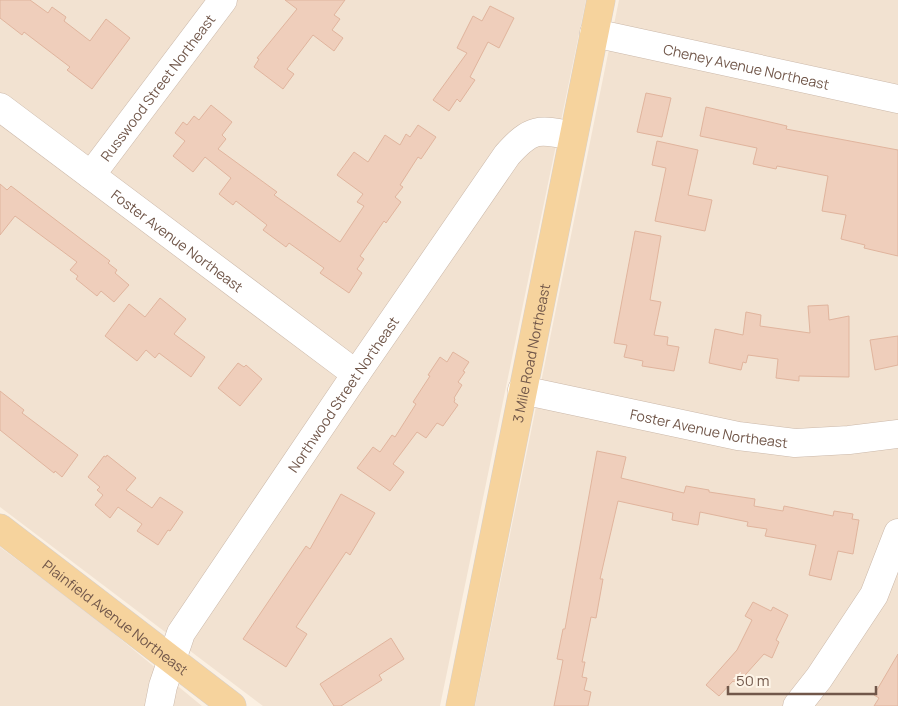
<svg xmlns="http://www.w3.org/2000/svg" width="898" height="706" font-family="Manrope,sans-serif">
<style>
.residential{fill:#f2e2d1}
.building{fill:#efcebb;stroke:#e0b49d}
.lines{fill:none;stroke-linecap:round;stroke-linejoin:round}
.minor-casing{stroke:#cbb8a9;stroke-width:29}
.major-casing{stroke:#d7d0cc;stroke-width:29}
.minor{stroke:#fff;stroke-width:28}
.major{stroke:#f6d39d;stroke-width:28}
.labels{text-anchor:middle;dominant-baseline:central;stroke-width:4;stroke-linejoin:round;paint-order:stroke}
.street-label{font-size:14px;fill:#71574a;stroke:#fef5e8}
</style>
<rect width="100%" height="100%" fill="#fbf0e2"/>
<path class="residential" d="M0 0H586L440 706H263L0 507Z
M619 0H898V706H475Z
M0 547 95 618 202 706H0Z"/>
<path class="building" d="M0 0H30L48 13 52 7 66 17 64 21 90 41 106 19 130 38 92 89 67 70 70 67 24 32 22 35 0 18Z
M285 0H345L334 15 340 19 332 30 343 38 334 51 313 35 287 69 294 74 283 89 254 67 259 59 257 58 297 9Z
M490 6 514 18 499 48 488 42 470 77 475 80 460 102 457 99 449 111 433 100 467 53 457 48 473 16 482 21Z
M646 93 671 98 662 137 637 132Z
M211 105 232 122 222 135 226 139 218 149 277 192 274 195 340 242 364 206 357 202 363 194 337 175 354 152 368 162 385 135 400 145 406 134 410 137 418 125 436 137 421 159 418 157 400 185 403 187 395 197 401 202 386 223 384 221 360 256 364 259 357 269 362 273 349 293 320 273 324 268 289 243 286 247 263 230 267 225 236 201 233 205 219 194 231 178 205 157 193 172 173 156 185 141 175 133 183 122 187 125 194 116 199 120Z
M706 107 787 126 786 129 898 150V256L864 248 865 245 841 239 846 215 822 211 828 176 777 166 776 169 753 164 757 148 700 136Z
M657 141 698 150 688 195 712 200 705 231 655 221 666 168 652 165Z
M0 184 7 190 11 186 110 261 108 263 117 270 115 273 129 285 114 302 101 291 97 296 76 279 78 276 70 270 77 262 15 216 0 235Z
M635 231 661 236 650 300 661 302 654 335 668 337 667 345 679 347 674 371 642 366 643 361 624 357 627 345 614 343Z
M160 298 186 319 174 334 205 357 191 377 159 353 155 358 146 350 137 361 105 336 129 304 145 317Z
M828 305 829 320 849 316V377L799 376V381L776 378 778 359 748 355 746 363 743 362 741 370 709 363 715 329 743 335 746 312 761 315 760 326 810 333 808 306Z
M898 336V365L875 370 870 340Z
M453 352 469 362 463 371 465 372 458 382 462 385 454 398 455 399 454 402 458 405 443 426 437 423 426 438 417 432 393 464 404 472 390 491 357 468 373 447 380 452 392 435 395 437 416 404 413 402 430 376 428 375 440 357 447 362Z
M238 363 244 367 246 365 262 379 240 406 218 388Z
M0 391 24 410 22 413 78 455 62 477 55 471 54 473 0 430Z
M597 451 626 457 621 478 684 493 686 486 709 490V492L755 499 754 506 783 511 784 506 833 516 834 511 853 514 852 519 859 520 853 554 838 551 831 580 809 575 816 545 765 536 767 529 747 526 748 522 700 512 698 525 672 520 673 513 618 501 600 579H603L596 618 591 617 582 662H585L582 677 587 678 584 690 591 692 588 706H554L563 660 557 659 563 629H565Z
M107 455 136 478 126 490 152 508 160 497 183 512 170 531 168 530 158 545 137 531 142 524 118 507 110 518 95 505 103 495 97 490 100 487 88 477 104 456 106 457Z
M341 494 375 513 350 555 346 552 296 627 307 634 286 667 243 639 306 546 310 549Z
M753 602 771 611 773 607 788 615 776 640 779 642 772 658 764 654 737 684 733 681 719 696 706 685 737 650 752 620 745 616Z
M391 638 404 659 379 675 382 680 341 706H334L320 684Z
M898 654V706H874L879 698 874 695Z"/>
<g class="lines">
<g class="minor-casing">
<g id="minor">
<path id="s1" d="M594 33 898 99"/>
<path id="s2" d="M0 107 356 374"/>
<path id="s3" d="M91 175 223 0"/>
<path id="s4" d="M522 390 738 436 795 443 849 440 898 434"/>
<path id="s5" d="M159 706 163 686 181 633 356 374 507 155C532 127 539 129 573 136"/>
<path d="M797 706 819 678 874 595 898 533"/>
</g>
</g>
<g class="major-casing">
<g id="major">
<path id="s6" d="M0 528 232 706"/>
<path id="s7" d="M460 706 601 0"/>
</g>
</g>
<use href="#minor" class="minor"/>
<use href="#major" class="major"/>
</g>
<g class="labels">
<g class="street-label">
<text stroke="none"><textPath href="#s1" startOffset="156">Cheney Avenue Northeast</textPath></text>
<text stroke="none"><textPath href="#s3" startOffset="110">Russwood Street Northeast</textPath></text>
<text stroke="none"><textPath href="#s2" startOffset="222">Foster Avenue Northeast</textPath></text>
<text stroke="none"><textPath href="#s7" startOffset="360">3 Mile Road Northeast</textPath></text>
<text stroke="none"><textPath href="#s5" startOffset="365">Northwood Street Northeast</textPath></text>
<text stroke="none"><textPath href="#s4" startOffset="191">Foster Avenue Northeast</textPath></text>
<text stroke="none"><textPath href="#s6" startOffset="146">Plainfield Avenue Northeast</textPath></text>
</g>
</g>
<path d="M728 686v8h148v-8" fill="none" stroke="#71574a" stroke-width="2.5"/>
<text x="736" y="686" font-size="15" fill="#71574a" stroke="#fef5e8" stroke-width="4" paint-order="stroke">50 m</text>
</svg>
